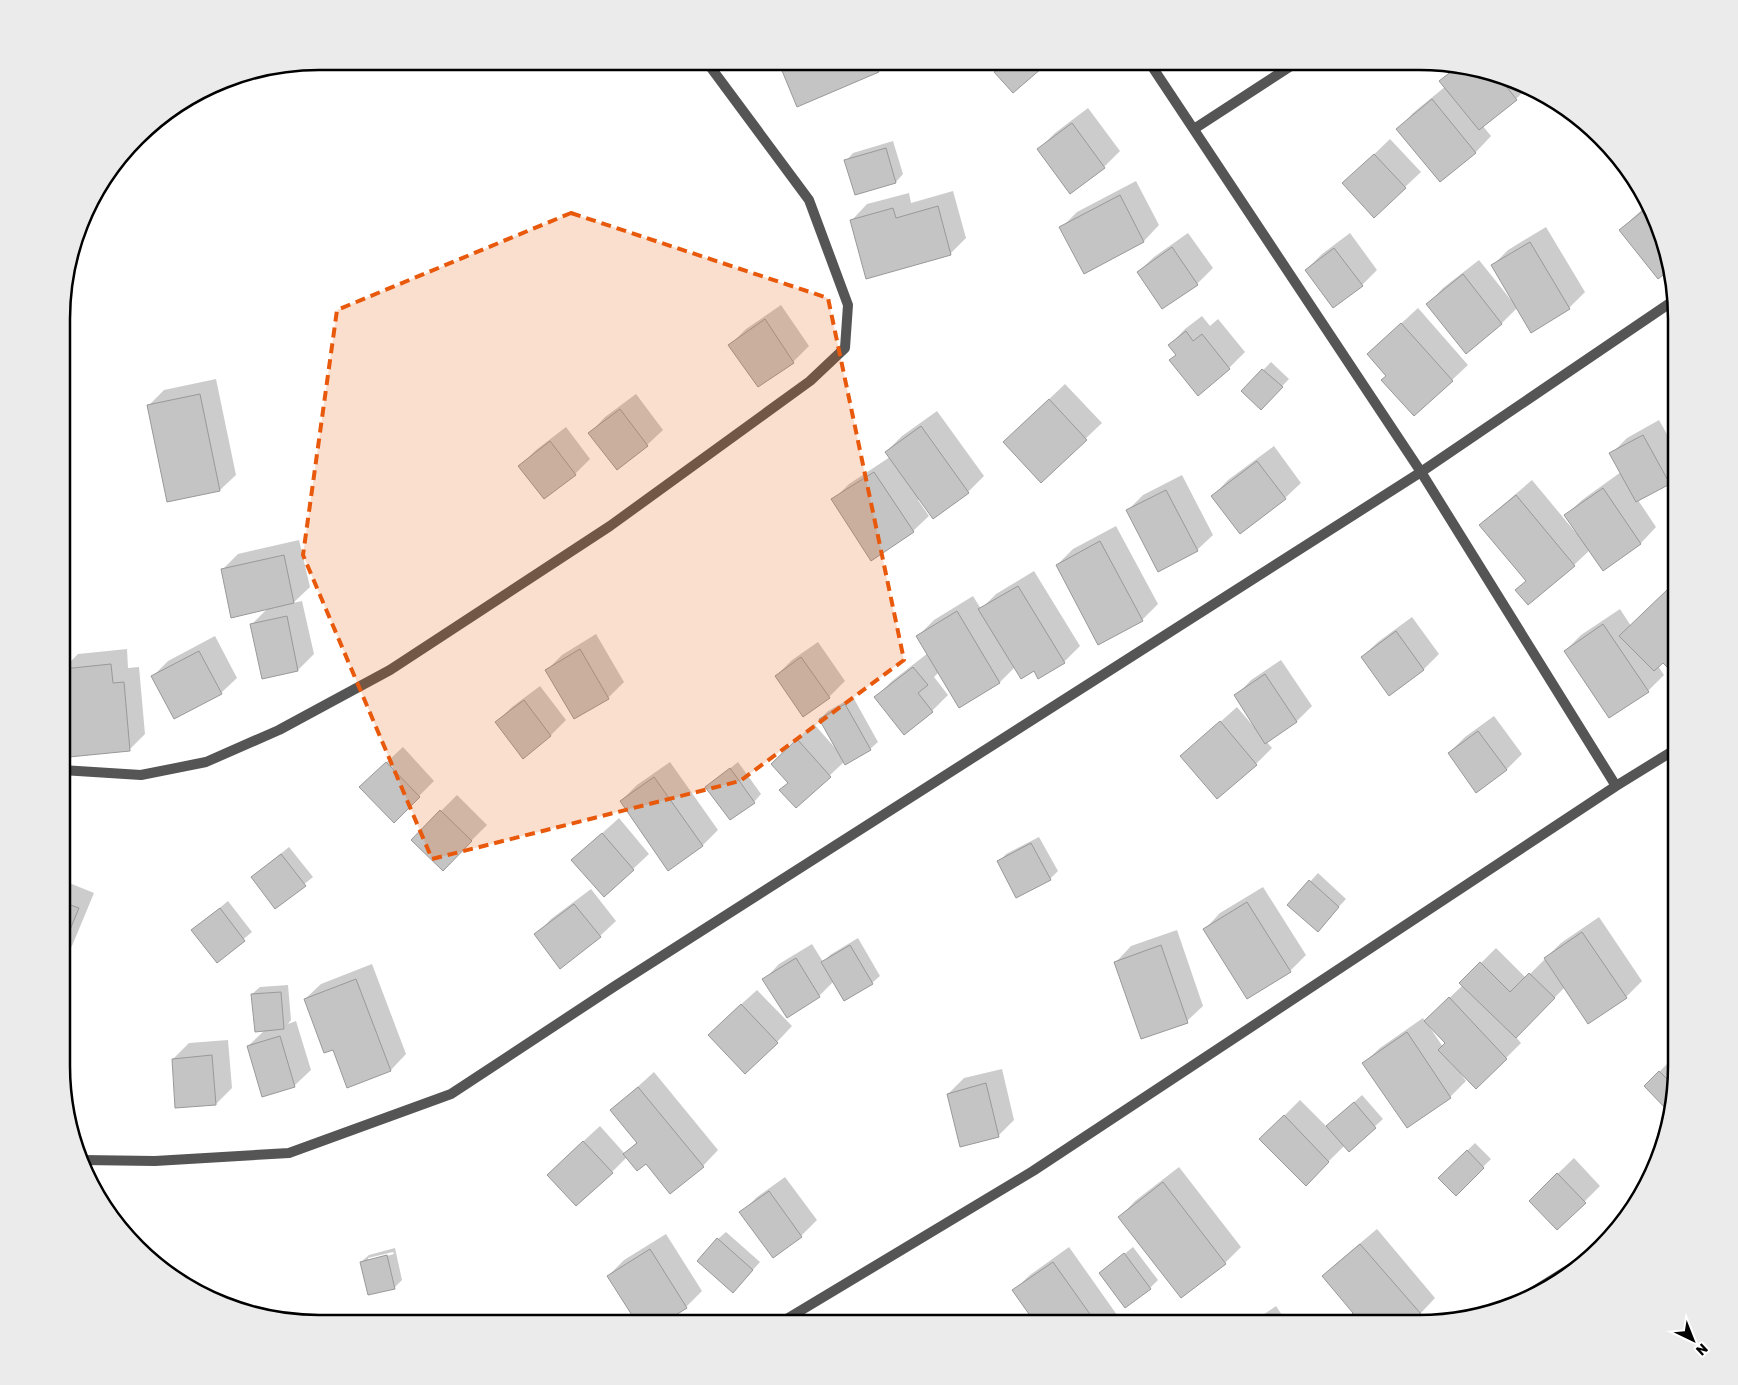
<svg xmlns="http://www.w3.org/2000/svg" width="1738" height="1385" font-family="Rubik,sans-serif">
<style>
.shadow{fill:#0003;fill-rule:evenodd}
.building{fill:#c4c4c4;stroke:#999}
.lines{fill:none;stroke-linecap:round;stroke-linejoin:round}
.minor{stroke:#555;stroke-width:10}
.marked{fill:#e8590c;fill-opacity:0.2;stroke:#e8590c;stroke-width:4;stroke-dasharray:10 6;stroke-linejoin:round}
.rim{fill:none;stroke:#000;stroke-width:2.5}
</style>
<rect width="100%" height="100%" fill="#fff"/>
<path class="shadow" d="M780 61 888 62 878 71Z
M1007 62H1047L1013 92 1003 65Z
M1456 66 1518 81 1528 87 1516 99 1482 125 1491 136 1476 152 1440 181 1398 129 1413 113 1446 86 1441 81Z
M1088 108 1120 151 1104 167 1039 149 1055 133Z
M1390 139 1421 172 1405 187 1360 168Z
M893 141 903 174 896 182 856 194 846 161 853 153Z
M1136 181 1159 225 1144 241 1085 272 1061 228 1077 212Z
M953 191 966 238 950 254 852 220 867 204 909 193 911 203Z
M1648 204 1657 220 1667 271 1658 277 1620 230Z
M1546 227 1585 292 1569 308H1517L1502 323 1466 352 1428 304 1443 288 1479 260 1511 300 1512 299 1493 265 1508 250Z
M1188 233 1213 268 1197 284 1138 272 1154 257Z
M1350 233 1377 270 1362 285 1306 270 1322 254Z
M781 305 809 346 793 362 758 386 730 345 746 329Z
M1418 308 1468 365 1452 380 1368 354Z
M1202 316 1210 326 1218 319 1245 352 1229 368 1177 354 1170 345 1185 329Z
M1271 362 1289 379 1261 408 1243 391Z
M216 379 236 475 220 490 149 405 164 390Z
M1065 384 1102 423 1041 481 1004 442Z
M636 394 663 430 647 445 590 433 605 417Z
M937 411 984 476 968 492 933 517 920 499 918 500 929 516 913 531 833 500 849 484 890 457 886 452 902 436Z
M1659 420 1677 452V475L1669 483 1638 500 1656 527 1641 543 1604 569 1590 550 1574 565 1527 581 1481 525 1497 510 1532 480 1576 533 1578 532 1566 515 1582 500 1621 472 1611 454 1627 438Z
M566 427 590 459 575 474 520 466 536 450Z
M1274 446 1301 483 1285 498 1213 496 1228 480Z
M1182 475 1213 535 1197 550 1128 510 1143 495Z
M1116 526 1158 604 1142 620 1057 565 1073 549Z
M299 540 310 587 293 603 302 601 314 654 298 670 263 677 252 624 268 608 222 570 238 554Z
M1034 571 1080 646 1064 662 1034 669 1015 667 1000 682 960 706 939 672 934 677 948 695 932 711 904 733 876 697 892 681 928 653 918 636 934 620 973 596 981 609 996 594Z
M1677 582 1676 660 1674 658 1663 661 1658 666 1664 675 1648 691 1565 651 1581 635 1620 609 1631 626Z
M1412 617 1439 654 1423 670 1362 657 1378 642Z
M596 634 624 682 608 698 547 670 562 655Z
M215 636 237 678 221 693 153 676 168 661Z
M818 642 845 681 829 697 804 715 776 676 792 660Z
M127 649 128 668 139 667 145 734 130 749 70 756 63 669 78 654Z
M1281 660 1312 706 1296 722 1266 741 1272 748 1256 764 1217 797 1182 756 1237 707 1254 727 1255 726 1236 696 1251 680Z
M540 686 566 720 551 735 523 757 496 722 512 707Z
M853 697 878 742 870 749 844 762 796 807 781 790 789 782 788 748 814 724 836 749 820 719 828 711Z
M1494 716 1522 754 1507 769 1477 791 1449 753 1465 737Z
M403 747 434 781 394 821 377 771Z
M670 762 718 830 702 846 621 801 637 785Z
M738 762 761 794 754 802 707 787Z
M457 795 487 825 443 869 412 840Z
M619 818 649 854 633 869 589 845Z
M1039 837 1058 871 1050 879 999 862 1006 854Z
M289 847 313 877 276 907 252 877Z
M1318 873 1346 899 1325 922 1289 905Z
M62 880 94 893 72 946 62 956Z
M1263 887 1306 955 1290 971 1205 929 1220 913Z
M591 889 616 921 600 936 536 935 551 919Z
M228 901 252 932 217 961 193 930Z
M1599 917 1642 981 1626 997 1565 987 1516 1037 1521 1043 1506 1058 1462 1073 1461 1074 1466 1081 1450 1097 1364 1063 1380 1048 1423 1018 1425 1021 1463 985 1461 983 1496 948 1526 978 1561 943ZM1430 1025 1447 1043 1443 1047 1429 1026Z
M1177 930 1203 1006 1187 1021 1116 962 1131 946Z
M858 938 880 976 872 983 834 981 819 996 764 980 779 964 812 944 823 962 830 955Z
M372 964 406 1054 391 1070 305 999 321 984Z
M288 985 291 1020 288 1024 296 1021 311 1070 295 1085 263 1095 248 1046 265 1030 252 994 260 987Z
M757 990 792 1026 777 1042 725 1019Z
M228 1040 232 1088 216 1104 173 1059 189 1043Z
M1667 1064 1676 1073V1083L1670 1111 1645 1086Z
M1002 1069 1014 1120 998 1136 948 1094 964 1078Z
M654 1072 718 1150 703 1166 646 1162 627 1157 612 1172 564 1159 600 1126 625 1154 638 1141 612 1110Z
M1362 1095 1383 1119 1349 1150 1345 1145 1306 1184 1261 1139 1300 1100 1327 1127Z
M1475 1143 1491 1159 1456 1194 1439 1178Z
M1574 1158 1600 1186 1557 1229 1546 1185Z
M1179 1167 1241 1247 1225 1263 1182 1296 1120 1217 1135 1201Z
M785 1177 817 1220 801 1236 741 1213 757 1197Z
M1377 1229 1435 1298 1420 1314 1323 1276 1339 1261Z
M726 1232 760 1262 741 1283 718 1239Z
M666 1234 702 1291 686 1307 661 1323H638L608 1276 624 1260Z
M1069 1247 1122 1322 1121 1324H1037L1014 1290 1030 1275Z
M1133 1247 1158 1280 1150 1288 1101 1273Z
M395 1248 402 1280 395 1287 369 1294 361 1262 369 1255ZM393 1252 394 1254 368 1261V1258Z
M1276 1306 1288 1324H1250Z
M1336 1319 1339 1324H1329Z"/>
<path class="building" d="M778 61 874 62 879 72 797 107Z
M1006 62H1049L1013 93 994 72Z
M1457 67 1498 76 1517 100 1479 130 1439 81Z
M1432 99 1476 153 1440 182 1396 129Z
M1072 123 1105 168 1070 194 1037 149Z
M886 148 896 183 855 195 844 160Z
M1374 154 1406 188 1374 218 1342 183Z
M1120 195 1144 242 1084 274 1059 227Z
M938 206 951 255 866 279 850 220 893 208 896 218Z
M1649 206 1657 220 1667 272 1658 279 1619 230Z
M1530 242 1570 309 1531 333 1491 265Z
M1172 247 1198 285 1162 309 1137 272Z
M1334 248 1363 286 1333 308 1305 270Z
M1463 274 1502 324 1466 354 1426 304Z
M765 319 794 363 758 387 728 345Z
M1401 323 1453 381 1414 416 1381 380 1386 376 1367 354Z
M1186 331 1193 341 1202 334 1230 369 1198 396 1169 360 1176 355 1168 345Z
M1262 369 1283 387 1261 410 1241 391Z
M200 394 220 491 167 502 147 405Z
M1049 399 1087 440 1041 483 1003 442Z
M620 409 648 446 617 470 588 433Z
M921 426 969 493 933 519 885 452Z
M1643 435 1670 484 1636 502 1609 453Z
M550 441 576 475 544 499 518 466Z
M1257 461 1286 499 1240 534 1211 496Z
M874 472 914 532 871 561 831 499Z
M1603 488 1641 544 1603 571 1564 515Z
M1166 490 1198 551 1158 572 1126 510Z
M1516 495 1575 566 1528 605 1515 590 1526 581 1479 525Z
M1100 541 1143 621 1098 645 1056 565Z
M284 555 294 603 231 618 221 569Z
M1018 586 1065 663 1038 679 1034 671 1021 679 978 609Z
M1668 589 1677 597 1676 662 1674 659 1667 667 1663 663 1654 671 1619 636Z
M957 611 1000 683 959 708 916 636Z
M287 616 298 671 262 679 250 624Z
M1603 624 1649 692 1609 718 1564 651Z
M1396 631 1424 670 1389 696 1361 657Z
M580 649 609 699 574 719 545 670Z
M199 651 222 694 174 719 151 676Z
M801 657 830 698 803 717 775 676Z
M111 664 113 683 124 682 130 751 69 757 63 691V669Z
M913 667 928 685 918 693 933 712 904 735 874 697Z
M1265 674 1297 722 1265 744 1234 695Z
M524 700 551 736 523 759 495 722Z
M845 704 871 750 845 765 819 719Z
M1220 721 1257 765 1217 799 1180 756Z
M1478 731 1507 770 1476 793 1448 753Z
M797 739 831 777 796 808 779 790 788 783 771 764Z
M386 762 420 797 394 823 359 787Z
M730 768 755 803 730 820 705 787Z
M654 777 703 846 668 871 620 801Z
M440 810 472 841 443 871 411 840Z
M602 833 634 870 604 897 571 860Z
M1031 843 1051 880 1016 898 997 861Z
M281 854 306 886 275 909 251 877Z
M1309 880 1339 907 1318 932 1287 905Z
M62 902 79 908 62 949Z
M1247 902 1291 972 1247 999 1203 929Z
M574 904 601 937 560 969 534 934Z
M220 908 245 941 217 963 191 930Z
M1582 932 1627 998 1588 1024 1544 958Z
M850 945 873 984 844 1001 821 962Z
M1161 945 1188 1023 1141 1039 1114 962Z
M796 958 820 997 787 1018 762 979Z
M1480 962 1510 992 1529 973 1555 998 1516 1038 1459 983Z
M356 979 391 1071 347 1088 333 1050 324 1053 304 999Z
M281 992 284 1029 255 1032 251 994Z
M1449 997 1507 1059 1476 1089 1438 1050 1445 1043 1424 1021Z
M741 1004 778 1043 745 1074 708 1035Z
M1407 1032 1451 1098 1407 1128 1362 1063Z
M280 1036 295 1087 262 1097 247 1046Z
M212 1055 216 1105 175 1108 172 1059Z
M1659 1071 1675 1087 1669 1112 1644 1086Z
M986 1083 999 1137 960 1147 947 1094Z
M638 1087 704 1167 670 1194 646 1164 637 1171 623 1154 637 1143 610 1110Z
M1354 1102 1376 1128 1349 1152 1326 1126Z
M1284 1115 1329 1162 1306 1186 1259 1139Z
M583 1141 613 1173 576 1206 547 1175Z
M1467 1150 1484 1168 1456 1196 1438 1178Z
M1557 1173 1586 1203 1557 1230 1529 1201Z
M1163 1182 1226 1264 1181 1298 1118 1217Z
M769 1191 802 1237 773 1258 739 1212Z
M717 1238 753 1270 733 1293 697 1261Z
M1360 1244 1421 1314 1410 1324H1355L1349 1317 1353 1313 1322 1276Z
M650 1249 687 1308 663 1323H637L607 1276Z
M1124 1253 1151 1289 1125 1308 1099 1273Z
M387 1255 395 1289 368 1295 360 1262Z
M1053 1262 1097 1324H1036L1012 1290Z"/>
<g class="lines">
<path class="minor" d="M1149 62 1421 472 1616 786
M1194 129 1297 62
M62 770 141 775 206 762 279 730 390 670 610 526 810 381 845 348 848 305 809 200 706 61
M82 1160 155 1161 289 1153 451 1094 615 986 1421 472 1673 301
M1512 1305 1595 1253
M780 1323 1033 1171 1616 786 1676 749"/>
</g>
<path class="marked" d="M571 213 828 298 904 660 740 781 432 859 303 555 337 310Z"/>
<path d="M0 0H1738V1385H0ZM319 70H1419A249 249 0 0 1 1668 319V1066A249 249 0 0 1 1419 1315H319A249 249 0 0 1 70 1066V319A249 249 0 0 1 319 70Z" fill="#ebebeb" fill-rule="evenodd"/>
<path class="rim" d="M319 70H1419A249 249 0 0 1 1668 319V1066A249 249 0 0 1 1419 1315H319A249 249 0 0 1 70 1066V319A249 249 0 0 1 319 70Z"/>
<g transform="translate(1693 1340) rotate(137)" stroke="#ffffff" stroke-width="4" paint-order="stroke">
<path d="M0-4L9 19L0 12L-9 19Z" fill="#000000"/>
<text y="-8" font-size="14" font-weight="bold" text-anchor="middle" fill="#000000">N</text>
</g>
</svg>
